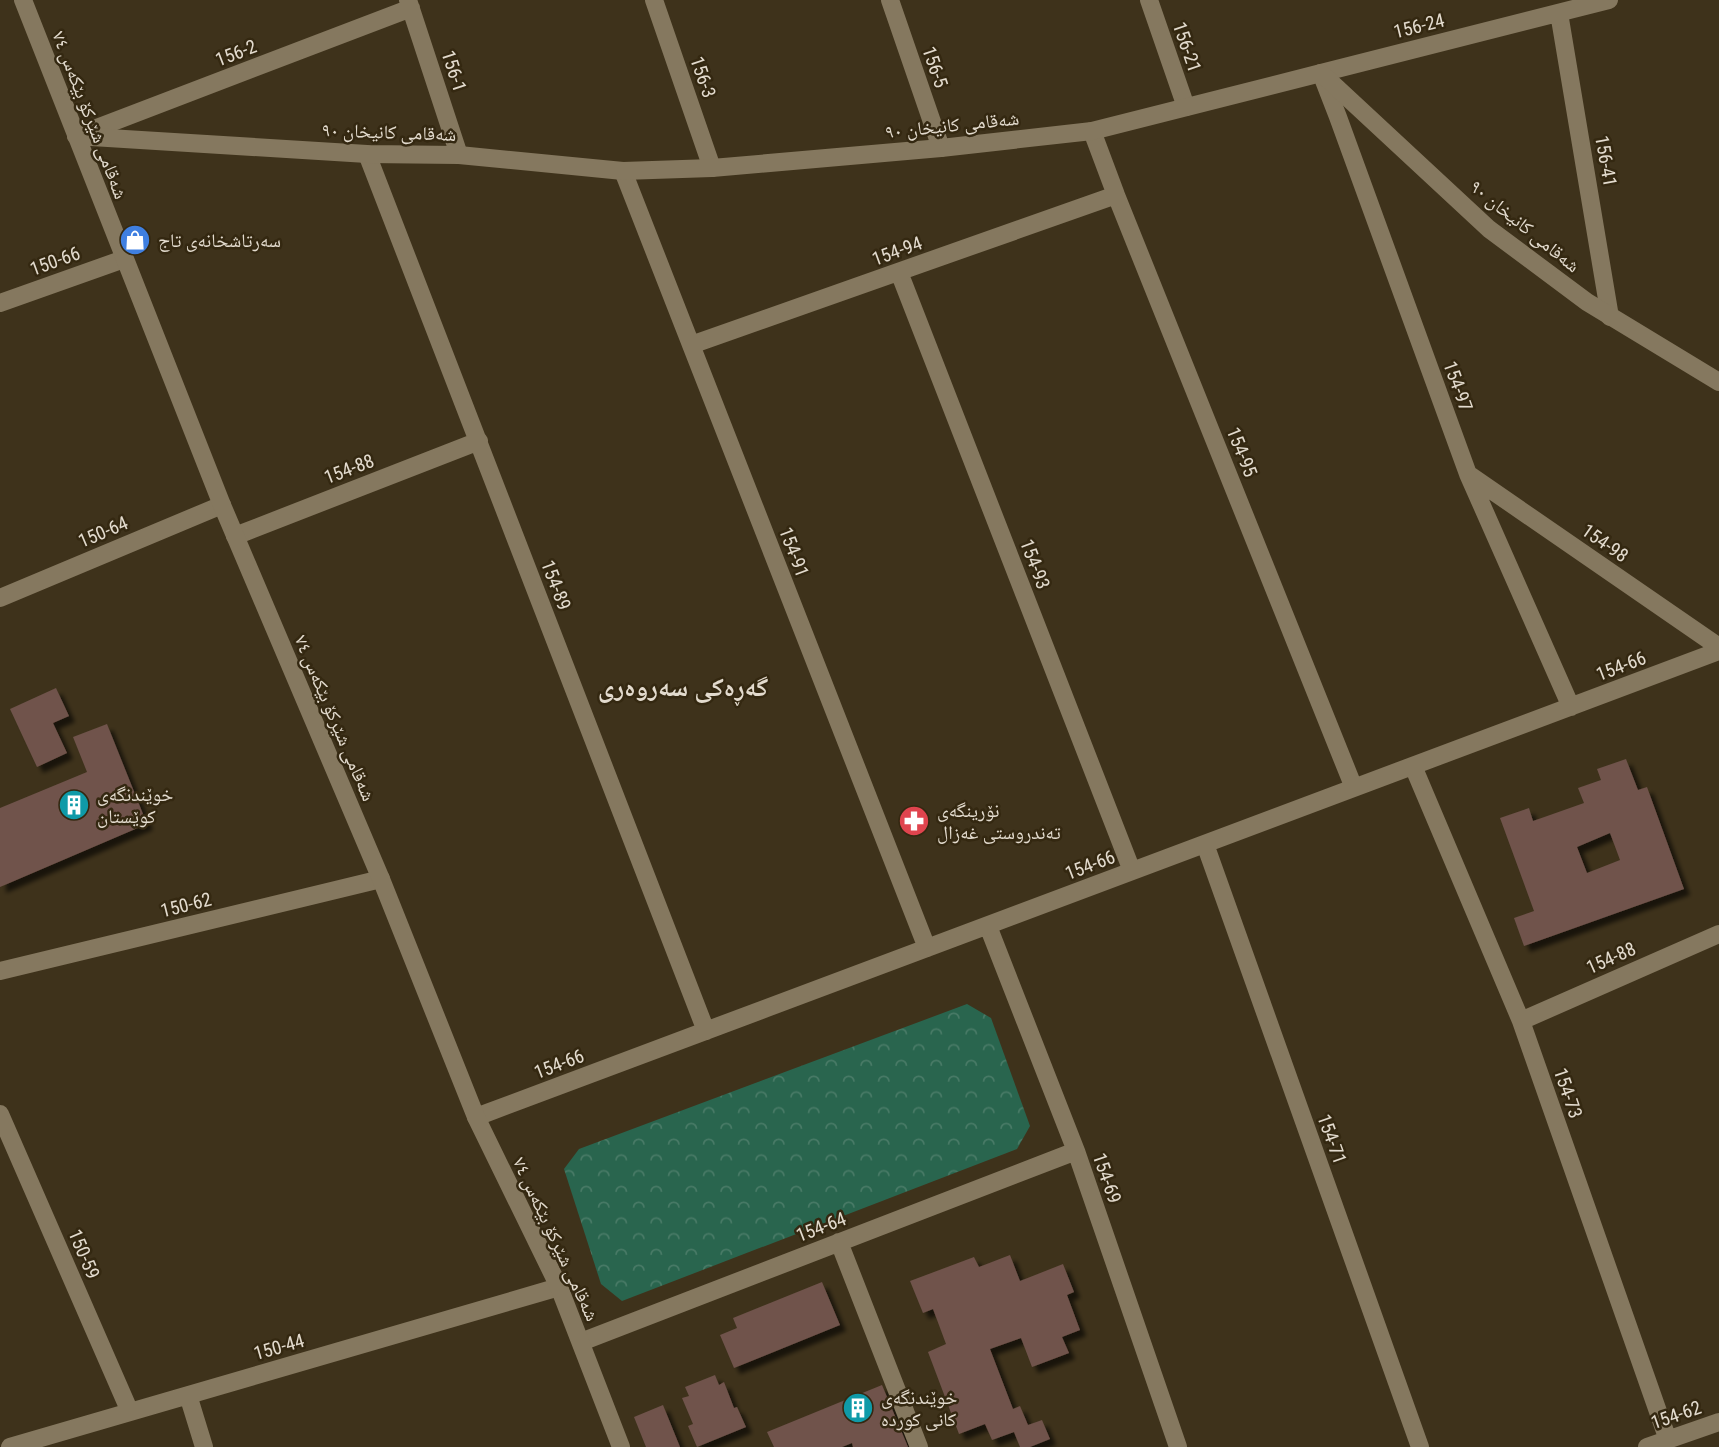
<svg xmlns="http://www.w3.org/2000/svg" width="1719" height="1447" font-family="'Roboto Condensed','Noto Naskh Arabic',sans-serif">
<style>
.park{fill:url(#park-crowns)}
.building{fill:#6f534b;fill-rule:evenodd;filter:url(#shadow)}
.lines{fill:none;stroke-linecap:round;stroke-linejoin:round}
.street{stroke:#85785f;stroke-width:18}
.secondary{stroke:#85785f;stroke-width:18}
.labels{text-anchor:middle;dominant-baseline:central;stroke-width:5;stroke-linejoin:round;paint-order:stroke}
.street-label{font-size:19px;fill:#e3dbce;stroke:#342811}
.poi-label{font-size:19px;fill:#e3dbce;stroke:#342811;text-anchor:start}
.district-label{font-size:26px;font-weight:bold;fill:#e3dbce;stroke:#342811}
</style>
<defs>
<pattern id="park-crowns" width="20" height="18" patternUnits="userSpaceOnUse" patternTransform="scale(1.75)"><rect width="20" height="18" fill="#29654e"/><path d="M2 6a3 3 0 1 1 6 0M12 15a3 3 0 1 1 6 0" fill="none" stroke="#487a66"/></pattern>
<filter id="shadow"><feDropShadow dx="6" dy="6" stdDeviation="2" flood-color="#0009"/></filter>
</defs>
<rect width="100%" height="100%" fill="#3e321b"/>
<path class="park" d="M967 1004 991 1018 1030 1126 1017 1149 622 1301 601 1284 564 1169 579 1149Z"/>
<path class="building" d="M56 688 69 716 53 723 67 753 37 767 10 709Z
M107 724 147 824 0 887V808L87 772 73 737Z
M1626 759 1638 790 1647 787 1684 889 1524 946 1514 918 1534 911 1500 818 1529 808 1533 821 1584 803 1578 788 1601 780 1597 769ZM1610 833 1620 860 1587 873 1577 847Z
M1010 1255 1020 1281 1063 1264 1074 1292 1067 1295 1080 1330 1062 1337 1069 1353 1032 1367 1021 1338 990 1349 1013 1409 1020 1406 1028 1425 1042 1420 1050 1439 1030 1447H1020L1014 1432 992 1440 985 1424 959 1434 928 1352 946 1344 933 1309 923 1313 910 1281 974 1257 979 1267Z
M822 1282 840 1325 734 1368 720 1335 737 1328 733 1318Z
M715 1375 719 1385 724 1382 734 1408 737 1407 746 1427 697 1447 688 1426 693 1424 682 1398 689 1396 685 1387Z
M882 1385 908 1447H853L852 1443 842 1447H774L767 1432Z
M663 1405 680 1447H646L634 1417Z"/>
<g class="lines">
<path class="street" d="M408 0 459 155
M654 0 712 168
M890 0 941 148
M1149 0 1186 107
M1559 13 1610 317
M1092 131 1116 195 1354 788
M76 136 411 8
M367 154 706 1031
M623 171 927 948
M899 272 1132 871
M0 303 124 259
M691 345 1116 195
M1468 474 1719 647
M235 536 479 441
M0 598 222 505
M1571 707 1468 474 1338 117 1321 73 1609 0
M1413 766 1521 1021 1668 1440
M1205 844 1420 1447
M988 926 1076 1151 1178 1447
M0 971 381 879
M1521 1021 1719 934
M0 1114 130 1412
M476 1117 1719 651
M839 1242 919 1447
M581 1342 1076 1151
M188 1395 204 1447
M10 1447 559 1287
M1647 1447 1719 1422"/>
<path class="secondary" d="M23 0 222 505 381 879 476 1117 559 1287 621 1447
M76 136 367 154 459 155 623 171 712 168 941 148 1092 131 1321 73 1489 229 1587 302 1719 382"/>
</g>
<defs>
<g id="shop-disc" transform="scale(1.575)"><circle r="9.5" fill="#3f7fe0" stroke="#342811"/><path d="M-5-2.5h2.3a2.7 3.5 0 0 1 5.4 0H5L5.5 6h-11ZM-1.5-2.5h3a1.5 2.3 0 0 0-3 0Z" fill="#fff"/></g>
<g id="building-disc" transform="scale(1.575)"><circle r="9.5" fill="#0f9aa8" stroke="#342811"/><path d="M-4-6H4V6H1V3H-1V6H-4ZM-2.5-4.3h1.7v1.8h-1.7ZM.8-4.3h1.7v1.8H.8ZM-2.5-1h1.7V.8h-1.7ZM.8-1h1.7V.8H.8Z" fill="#fff"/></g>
<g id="pharmacy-disc" transform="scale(1.575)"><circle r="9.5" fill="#e0444e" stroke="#342811"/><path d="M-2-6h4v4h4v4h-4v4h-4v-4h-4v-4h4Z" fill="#fff"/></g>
</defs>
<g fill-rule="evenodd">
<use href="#shop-disc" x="135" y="240"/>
<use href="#building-disc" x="74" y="805"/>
<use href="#pharmacy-disc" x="914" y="821"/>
<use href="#building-disc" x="858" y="1408"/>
</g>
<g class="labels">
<g class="street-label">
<text transform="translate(1419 26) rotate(-14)">156-24</text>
<text transform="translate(1187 47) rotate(71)">156-21</text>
<text transform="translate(236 53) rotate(-21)">156-2</text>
<text transform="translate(935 67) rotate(71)">156-5</text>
<text transform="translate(454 71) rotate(72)">156-1</text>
<text transform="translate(703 77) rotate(71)">156-3</text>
<text transform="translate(90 115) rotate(69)">شەقامی شێرکۆ بێکەس ٧٤</text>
<text transform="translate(952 125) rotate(-6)">شەقامی کانیخان ٩٠</text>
<text transform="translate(389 132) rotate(2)">شەقامی کانیخان ٩٠</text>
<text transform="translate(1606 161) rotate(80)">156-41</text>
<text transform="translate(1525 226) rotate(39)">شەقامی کانیخان ٩٠</text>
<text transform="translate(897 251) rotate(-20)">154-94</text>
<text transform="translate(55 261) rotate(-20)">150-66</text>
<text transform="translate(1458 386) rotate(70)">154-97</text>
<text transform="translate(1242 452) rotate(68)">154-95</text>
<text transform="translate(349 469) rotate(-21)">154-88</text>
<text transform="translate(103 532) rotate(-23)">150-64</text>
<text transform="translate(1605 543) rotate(35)">154-98</text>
<text transform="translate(794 552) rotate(69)">154-91</text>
<text transform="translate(1035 564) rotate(69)">154-93</text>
<text transform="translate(556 585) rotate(69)">154-89</text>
<text transform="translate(1621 666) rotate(-21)">154-66</text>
<text transform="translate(335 718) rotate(67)">شەقامی شێرکۆ بێکەس ٧٤</text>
<text transform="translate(1090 865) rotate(-21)">154-66</text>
<text transform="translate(186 905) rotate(-14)">150-62</text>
<text transform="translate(1611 958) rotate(-24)">154-88</text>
<text transform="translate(559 1064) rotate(-21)">154-66</text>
<text transform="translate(1568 1093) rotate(71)">154-73</text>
<text transform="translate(1332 1139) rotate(70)">154-71</text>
<text transform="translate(1107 1178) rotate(71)">154-69</text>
<text transform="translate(821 1227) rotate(-21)">154-64</text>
<text transform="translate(556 1239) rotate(65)">شەقامی شێرکۆ بێکەس ٧٤</text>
<text transform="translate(84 1254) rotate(67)">150-59</text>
<text transform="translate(279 1347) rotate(-16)">150-44</text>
<text transform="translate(1676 1415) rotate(-19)">154-62</text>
</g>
<g class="poi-label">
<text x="158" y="240">سەرتاشخانەی تاج</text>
<text x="97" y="794">خوێندنگەی<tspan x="97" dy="22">کوێستان</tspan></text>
<text x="937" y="810">نۆرینگەی<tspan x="937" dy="22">تەندروستی غەزال</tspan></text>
<text x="881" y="1397">خوێندنگەی<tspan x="881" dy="22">کانی کوردە</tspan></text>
</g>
<g class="district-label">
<text x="683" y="687">گەڕەکی سەروەری</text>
</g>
</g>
</svg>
